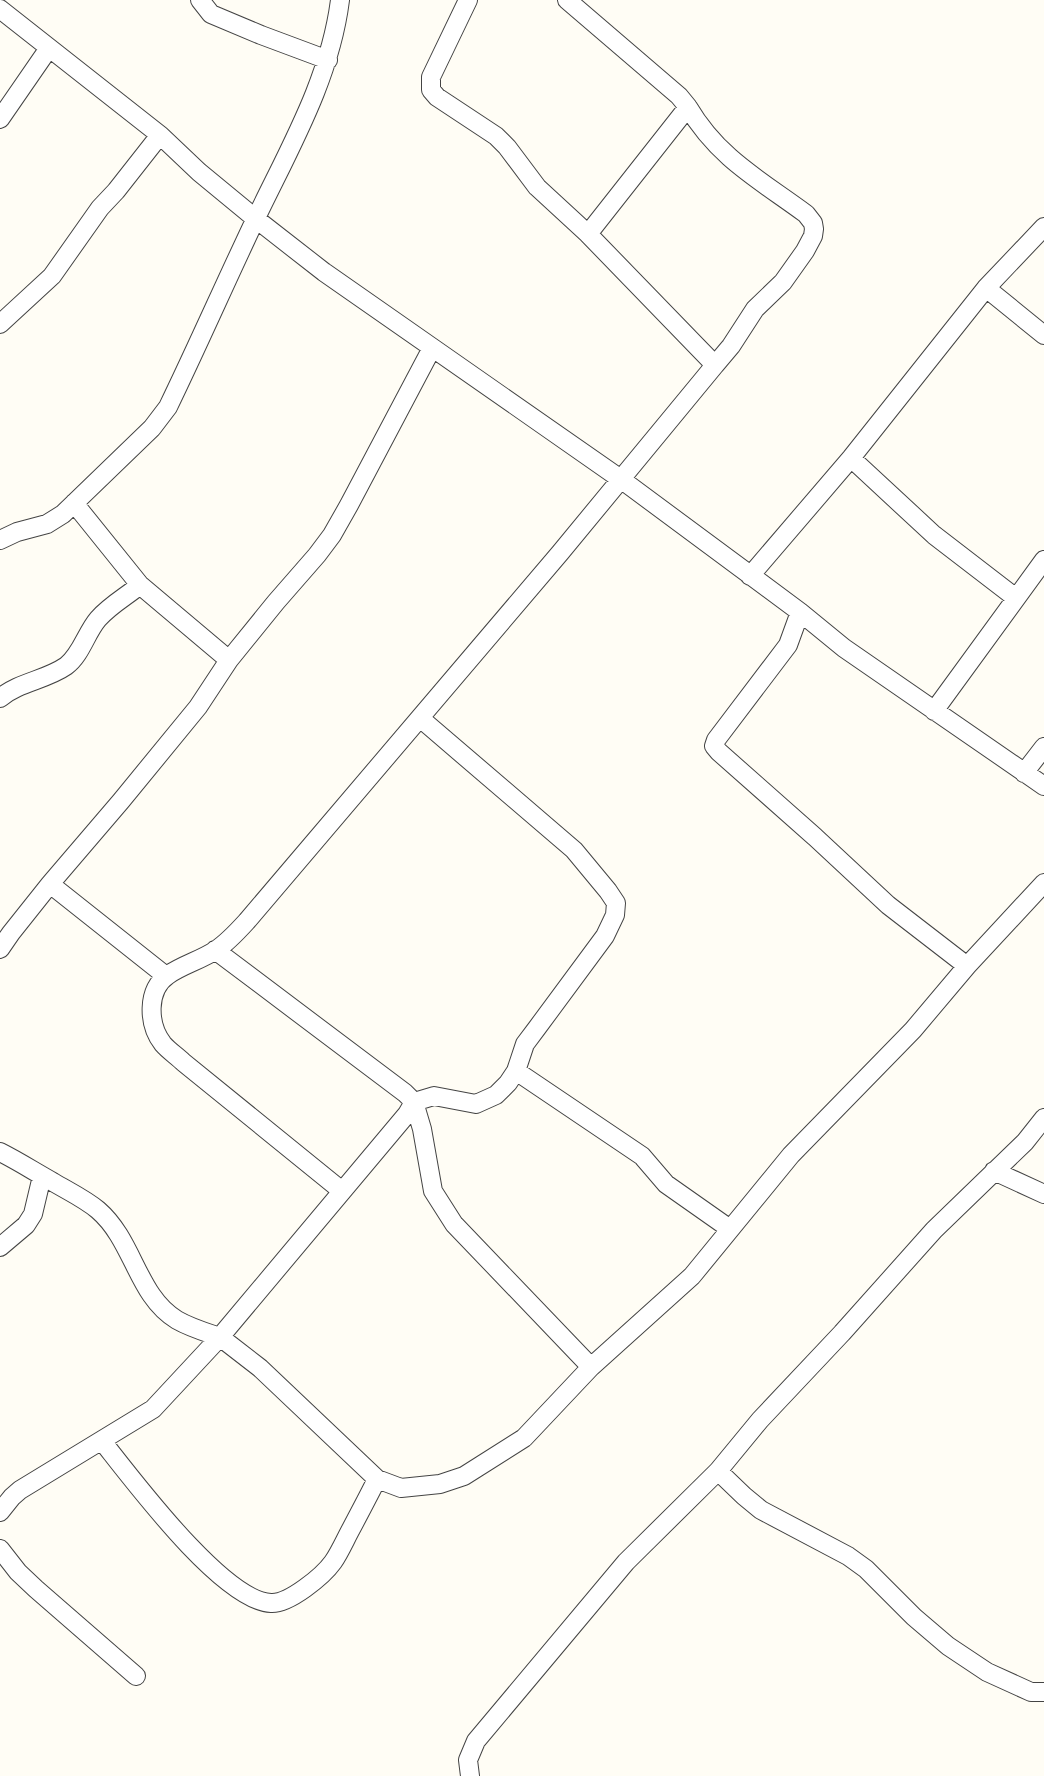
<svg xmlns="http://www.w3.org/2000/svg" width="1044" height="1776" font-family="Bitter,serif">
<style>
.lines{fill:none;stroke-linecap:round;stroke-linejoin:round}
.street-casing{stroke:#444;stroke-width:20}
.street{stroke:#fff;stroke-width:18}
</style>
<rect width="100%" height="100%" fill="#fffdf5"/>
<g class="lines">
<g class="street-casing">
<path id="street" d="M200 0 211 14 261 35 328 60
M468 0 431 77V90L437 97 496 136 507 147 537 187 588 234
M0 9 160 135 199 172 256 219 324 272 622 480 800 612 844 648 1044 786
M688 107C718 158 760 180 806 214L813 223 814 229 813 236 805 251 783 282 755 309 731 346 715 365
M0 119 49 48
M986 288 1044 335
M0 324 52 276 100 208 116 191 160 135
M851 458 934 535 1016 598
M74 503 140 585 229 660
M0 540 17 532 47 524 63 514 152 428 168 407C198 345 226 281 256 218 290 147 330 79 340 0
M750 576 851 458 986 288 1044 227
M800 612 788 645 716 740 714 746 719 752 815 837 888 905 967 966
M0 698C19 682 46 680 66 666 81 655 86 633 98 619 110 605 127 596 140 585
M934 711 1044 560
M420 718 574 850 608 891 616 903 615 915 605 936 537 1028 525 1044 516 1071 508 1083 496 1095 476 1104 434 1096 414 1102 422 1129 433 1191 454 1224 591 1367
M1024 773 1044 747
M50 884 166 976
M0 949 11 933 50 884 121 801 198 707 229 660 276 602 317 555 332 535 349 505 432 348
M215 950 405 1093 414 1102 407 1114 220 1337 260 1368 377 1479 401 1488 440 1484 464 1476 524 1438 591 1367 692 1276 791 1155 913 1030 967 966 1044 883
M516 1071 642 1156 666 1184 730 1229
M0 1152C18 1161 35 1172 53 1182 68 1191 85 1199 98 1210 134 1241 137 1296 177 1320 191 1328 205 1332 220 1337L153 1409 20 1490 12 1497 0 1512
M994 1171 1044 1194
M342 1191 183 1062C177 1056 169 1051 163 1044 148 1025 146 990 168 975 182 965 201 960 216 950 228 942 237 932 247 921L560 553 715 365 588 234 688 107 679 96 567 0
M0 1247 26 1225 33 1214 42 1176
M102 1441C133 1480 223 1601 271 1603 289 1604 323 1576 333 1562 340 1552 345 1540 351 1529 360 1512 369 1495 377 1479
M718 1471 744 1496 761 1510 848 1556 866 1569 914 1617 948 1646 987 1672 1031 1692H1044
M0 1549 18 1572 36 1589 136 1676
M470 1776 468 1760 476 1741 626 1562 718 1471 760 1420 842 1333 934 1230 1025 1142 1044 1118"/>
</g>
<use href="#street" class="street"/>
</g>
</svg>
